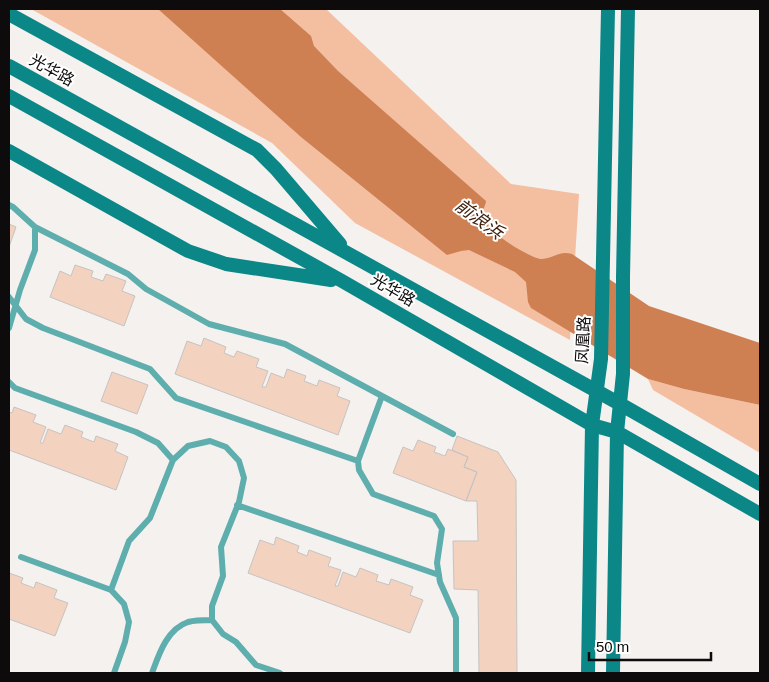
<svg xmlns="http://www.w3.org/2000/svg" width="769" height="682" font-family="Arial,'Noto Sans SC',sans-serif">
<style>
.green{fill:#f4bea0}
.water{fill:#ce8053}
.building{fill:#f4d2c0;stroke:#c6c3c1}
.lines{fill:none;stroke-linecap:round;stroke-linejoin:round}
.service{stroke:#5eaeae;stroke-width:6}
.secondary{stroke:#0b8788;stroke-width:14}
.labels{text-anchor:middle;dominant-baseline:central;stroke-width:4;stroke-linejoin:round;paint-order:stroke}
.street-label{font-size:16px;fill:#0d0b0b;stroke:#fff}
.water-label{font-size:18px;font-style:italic;fill:#41210d;stroke:#fff}
</style>
<rect width="100%" height="100%" fill="#f5f1ef"/>
<path class="green" d="M31 9H326L511 184 579 194 570 340 355 223 272 143Z
M648 379 684 389 760 405V453L653 390Z"/>
<path class="water" d="M158 9H280L311 36 314 46 338 71 486 201C486 204 483 209 483 212 483 215 487 224 489 227 496 236 531 259 542 259 554 258 560 250 572 254L649 306 760 343V405L684 389 648 379 531 308 528 302 526 282 515 272 469 250 461 251 447 255 301 137Z"/>
<path class="building" d="M9 224 16 227 9 247Z
M75 265 93 271 91 277 103 281 106 274 126 281 122 291 135 296 124 326 50 297 60 271 71 276Z
M204 338 226 347 224 353 234 357 237 351 259 359 256 367 268 371 262 387H266L271 373 284 378 287 369 306 376 304 381 317 386 319 380 340 388 337 396 350 401 338 435 175 374 187 341 201 346Z
M112 372 148 385 137 414 101 401Z
M14 407 36 415 33 422 46 427 40 443H43L48 429 61 434 65 425 83 432 81 437 94 442 96 436 118 444 115 451 128 457 116 490 9 450V412L12 413Z
M457 436 498 452 516 480 517 673H479L478 590 454 589 453 541H478L477 501H466L477 472 464 467 468 457 452 450Z
M418 440 436 447 434 452 445 456 448 449 468 457 464 467 477 472 466 501 393 473 403 447 413 451Z
M276 537 299 546 297 552 307 556 309 550 331 558 328 566 341 570 335 586H338L343 572 356 577 360 568 378 575 376 581 389 585 391 579 413 587 410 595 423 600 410 633 248 573 260 540 274 545Z
M9 573 23 578 21 583 34 588 36 582 57 590 54 598 68 603 55 636 9 619Z"/>
<g class="lines">
<path class="service" d="M9 205 13 207 35 227 128 274 146 289 209 324 285 344 453 434
M9 297 26 319 43 328 150 369 176 398 358 461
M9 328 20 290 35 250V227
M9 382 15 388 136 432 158 443 173 460
M382 396 358 461 359 470 373 494 434 516 442 529 437 563 440 582 456 618V673
M237 505 439 575
M21 557 111 590 124 604 129 622 125 642 114 673
M111 590 129 541 150 518 173 460 188 446 210 441 226 447 239 461 244 478 239 502 221 547 223 576 212 606V620L223 634 236 642 256 665 280 673
M152 673C159 654 167 629 188 622 195 620 205 620 212 620"/>
<path class="secondary" d="M9 14 257 150 276 169 340 244
M9 66 620 404 760 484
M9 96 342 281 592 425 617 432 760 514
M9 151 188 251 226 264 331 280
M588 673 592 425 601 359 608 9
M613 673 617 432 623 374V277L628 9"/>
</g>
<g class="labels">
<g class="street-label">
<text transform="translate(52 70) rotate(29)">光华路</text>
<text transform="translate(393 290) rotate(30)">光华路</text>
<text transform="translate(583 340) rotate(-87)">凤凰路</text>
</g>
<g class="water-label">
<text transform="translate(479 219) rotate(36)">前浪浜</text>
</g>
</g>
<rect width="769" height="682" fill="none" stroke="#0d0b0b" stroke-width="20"/>
<path d="M589 652v8h122v-8" fill="none" stroke="#0d0b0b" stroke-width="2.5"/>
<text x="596" y="652" font-size="15" fill="#0d0b0b" stroke="#ffffff" stroke-width="4" paint-order="stroke">50 m</text>
</svg>
